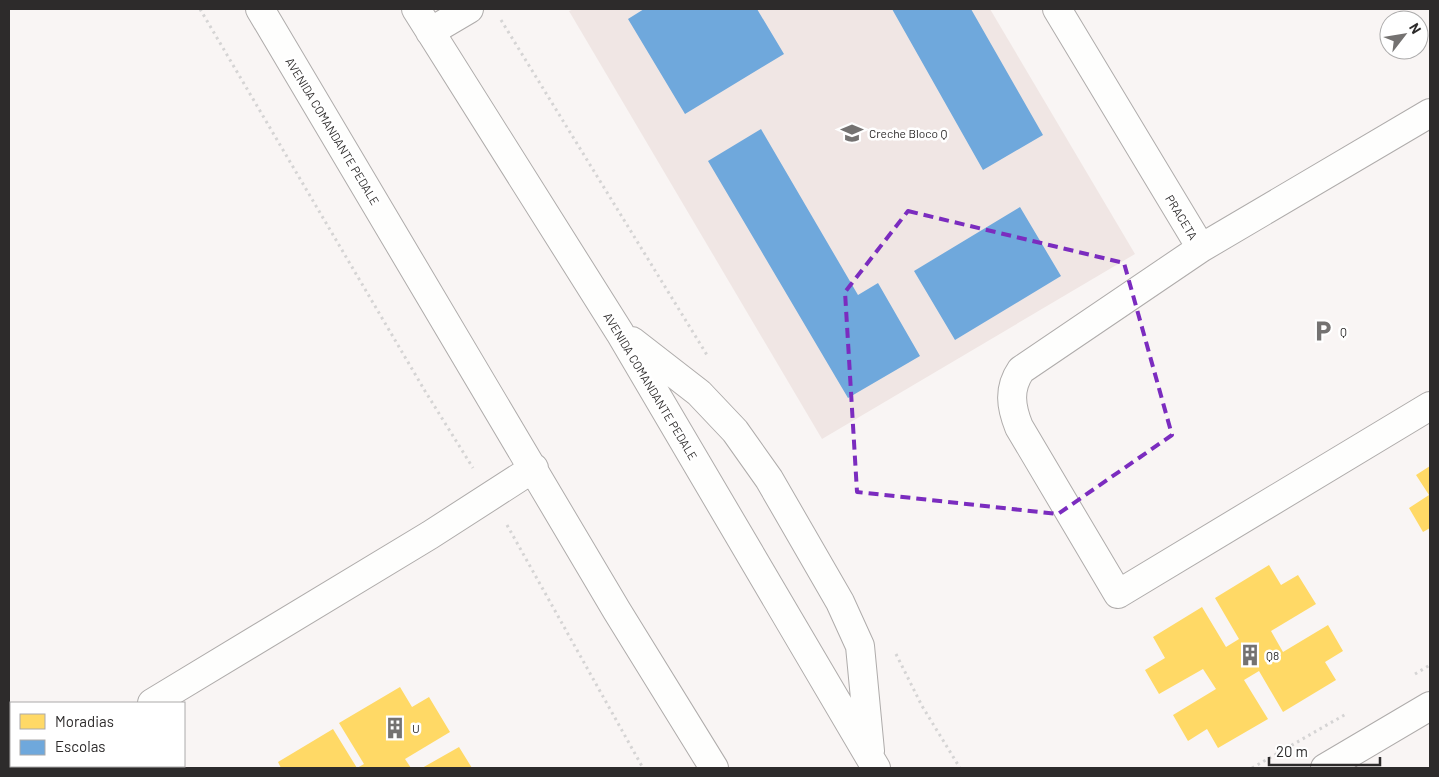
<svg xmlns="http://www.w3.org/2000/svg" width="1439" height="777" font-family="Barlow,sans-serif">
<style>
.built{fill:#f0e6e4}
.homes{fill:#ffd966}
.schools{fill:#6fa8dc}
.lines{fill:none;stroke-linecap:round;stroke-linejoin:round}
.minor-casing{stroke:#afacab;stroke-width:30}
.path{stroke:#d5d4d4;stroke-width:3;stroke-dasharray:2.5 4;stroke-linecap:butt}
.minor{stroke:#fefefd;stroke-width:28}
.marked{fill:none;stroke:#7b2cbf;stroke-width:4;stroke-dasharray:10 6;stroke-linejoin:round}
.labels{text-anchor:middle;dominant-baseline:central;stroke-width:5;stroke-linejoin:round;paint-order:stroke}
.street-label{font-size:12px;fill:#2d2b2b;stroke:#fff}
.poi-label{font-size:12px;fill:#2d2b2b;stroke:#fff;text-anchor:start}
</style>
<rect width="100%" height="100%" fill="#f9f5f4"/>
<path class="built" d="M574 9H990L1135 254 822 439 569 11Z"/>
<path class="homes" d="M1430 466V528L1423 532 1409 508 1429 495 1416 475Z
M1269 565 1281 585 1298 575 1316 604 1271 631 1283 652 1328 625 1343 651 1325 662 1336 680 1283 712 1259 671 1244 680 1268 719 1218 748 1207 729 1188 741 1173 715 1216 689 1203 669 1159 694 1145 670 1165 658 1153 637 1202 607 1226 647 1239 639 1215 598Z
M400 687 412 707 429 697 450 732 405 759 411 768H357L364 764 339 723Z
M333 729 357 768H281L278 762Z
M459 747 472 768H422Z"/>
<path class="schools" d="M644 9H757L784 54 685 114 628 19Z
M892 9H971L1043 135 983 170Z
M761 129 858 295 878 283 920 356 848 398 708 161Z
M1020 207 1061 276 955 340 914 271Z"/>
<g class="lines">
<g class="minor-casing">
<path id="minor" d="M260 9 617 611 714 768
M416 9 620 333 876 768
M1057 9 1201 248
M430 32 469 9
M1430 113 1201 248 1021 370C1008 389 1011 407 1019 427L1118 594 1430 406
M632 341 699 393 735 431 769 479 840 602 860 646 870 751
M152 703 430 535 534 468
M44 768 48 766
M1325 768 1430 706"/>
</g>
<path class="path" d="M200 9 425 391 473 468
M501 20 707 355
M507 525 643 768
M896 654 922 706 960 768
M1415 674 1430 665
M1252 768 1346 714"/>
<use href="#minor" class="minor"/>
</g>
<path class="marked" d="M908 211 1124 263 1172 435 1058 514 857 492 845 292Z"/>
<defs>
<g id="school-bare" transform="scale(1.725)"><path d="M0-5L7-2L0 1L-7-2ZM-4 1L0 2.5L4 1V4Q0 6-4 4Z" fill="#747271" stroke="#fff" stroke-width="2.5" paint-order="stroke"/></g>
<g id="parking-bare" transform="scale(1.725)"><path d="M-3.5-5.5H1a3.5 3.5 0 0 1 0 7H-1V5.5H-3.5ZM-1-3.4V-.6H.8a1.4 1.4 0 0 0 0-2.8Z" fill="#747271" stroke="#fff" stroke-width="2.5" paint-order="stroke"/></g>
<g id="building-bare" transform="scale(1.725)"><path d="M-4-6H4V6H1V3H-1V6H-4ZM-2.5-4.3h1.7v1.8h-1.7ZM.8-4.3h1.7v1.8H.8ZM-2.5-1h1.7V.8h-1.7ZM.8-1h1.7V.8H.8Z" fill="#747271" stroke="#fff" stroke-width="2.5" paint-order="stroke"/></g>
</defs>
<g fill-rule="evenodd">
<use href="#school-bare" x="852" y="133"/>
<use href="#parking-bare" x="1323" y="331"/>
<use href="#building-bare" x="1250" y="655"/>
<use href="#building-bare" x="395" y="728"/>
</g>
<g class="labels">
<g class="street-label">
<text transform="translate(333 131) rotate(59)">AVENIDA COMANDANTE PEDALE</text>
<text transform="translate(1182 217) rotate(59)">PRACETA</text>
<text transform="translate(651 386) rotate(59)">AVENIDA COMANDANTE PEDALE</text>
</g>
<g class="poi-label">
<text x="869" y="133">Creche Bloco Q</text>
<text x="1340" y="331">Q</text>
<text x="1266" y="655">Q8</text>
<text x="412" y="728">U</text>
</g>
</g>
<rect width="1439" height="777" fill="none" stroke="#2d2b2b" stroke-width="20"/>
<rect x="10" y="702" width="175" height="65" fill="#ffffff" stroke="#abaaaa"/>
<rect x="20" y="714" width="25" height="15" fill="#ffd966" stroke="#abaaaa"/>
<text x="55" y="727" font-size="15" fill="#2d2b2b">Moradias</text>
<rect x="20" y="740" width="25" height="15" fill="#6fa8dc" stroke="#abaaaa"/>
<text x="55" y="752" font-size="15" fill="#2d2b2b">Escolas</text>
<g transform="translate(1404 35) rotate(59)"><circle r="24" fill="#ffffff" stroke="#abaaaa"/>
<path d="M0-4L9 19L0 12L-9 19Z" fill="#747271"/>
<text y="-8" font-size="14" font-weight="bold" text-anchor="middle" fill="#2d2b2b">N</text>
</g>
<path d="M1269 757v8h111v-8" fill="none" stroke="#2d2b2b" stroke-width="2.5"/>
<text x="1276" y="757" font-size="15" fill="#2d2b2b" stroke="#ffffff" stroke-width="4" paint-order="stroke">20 m</text>
</svg>
